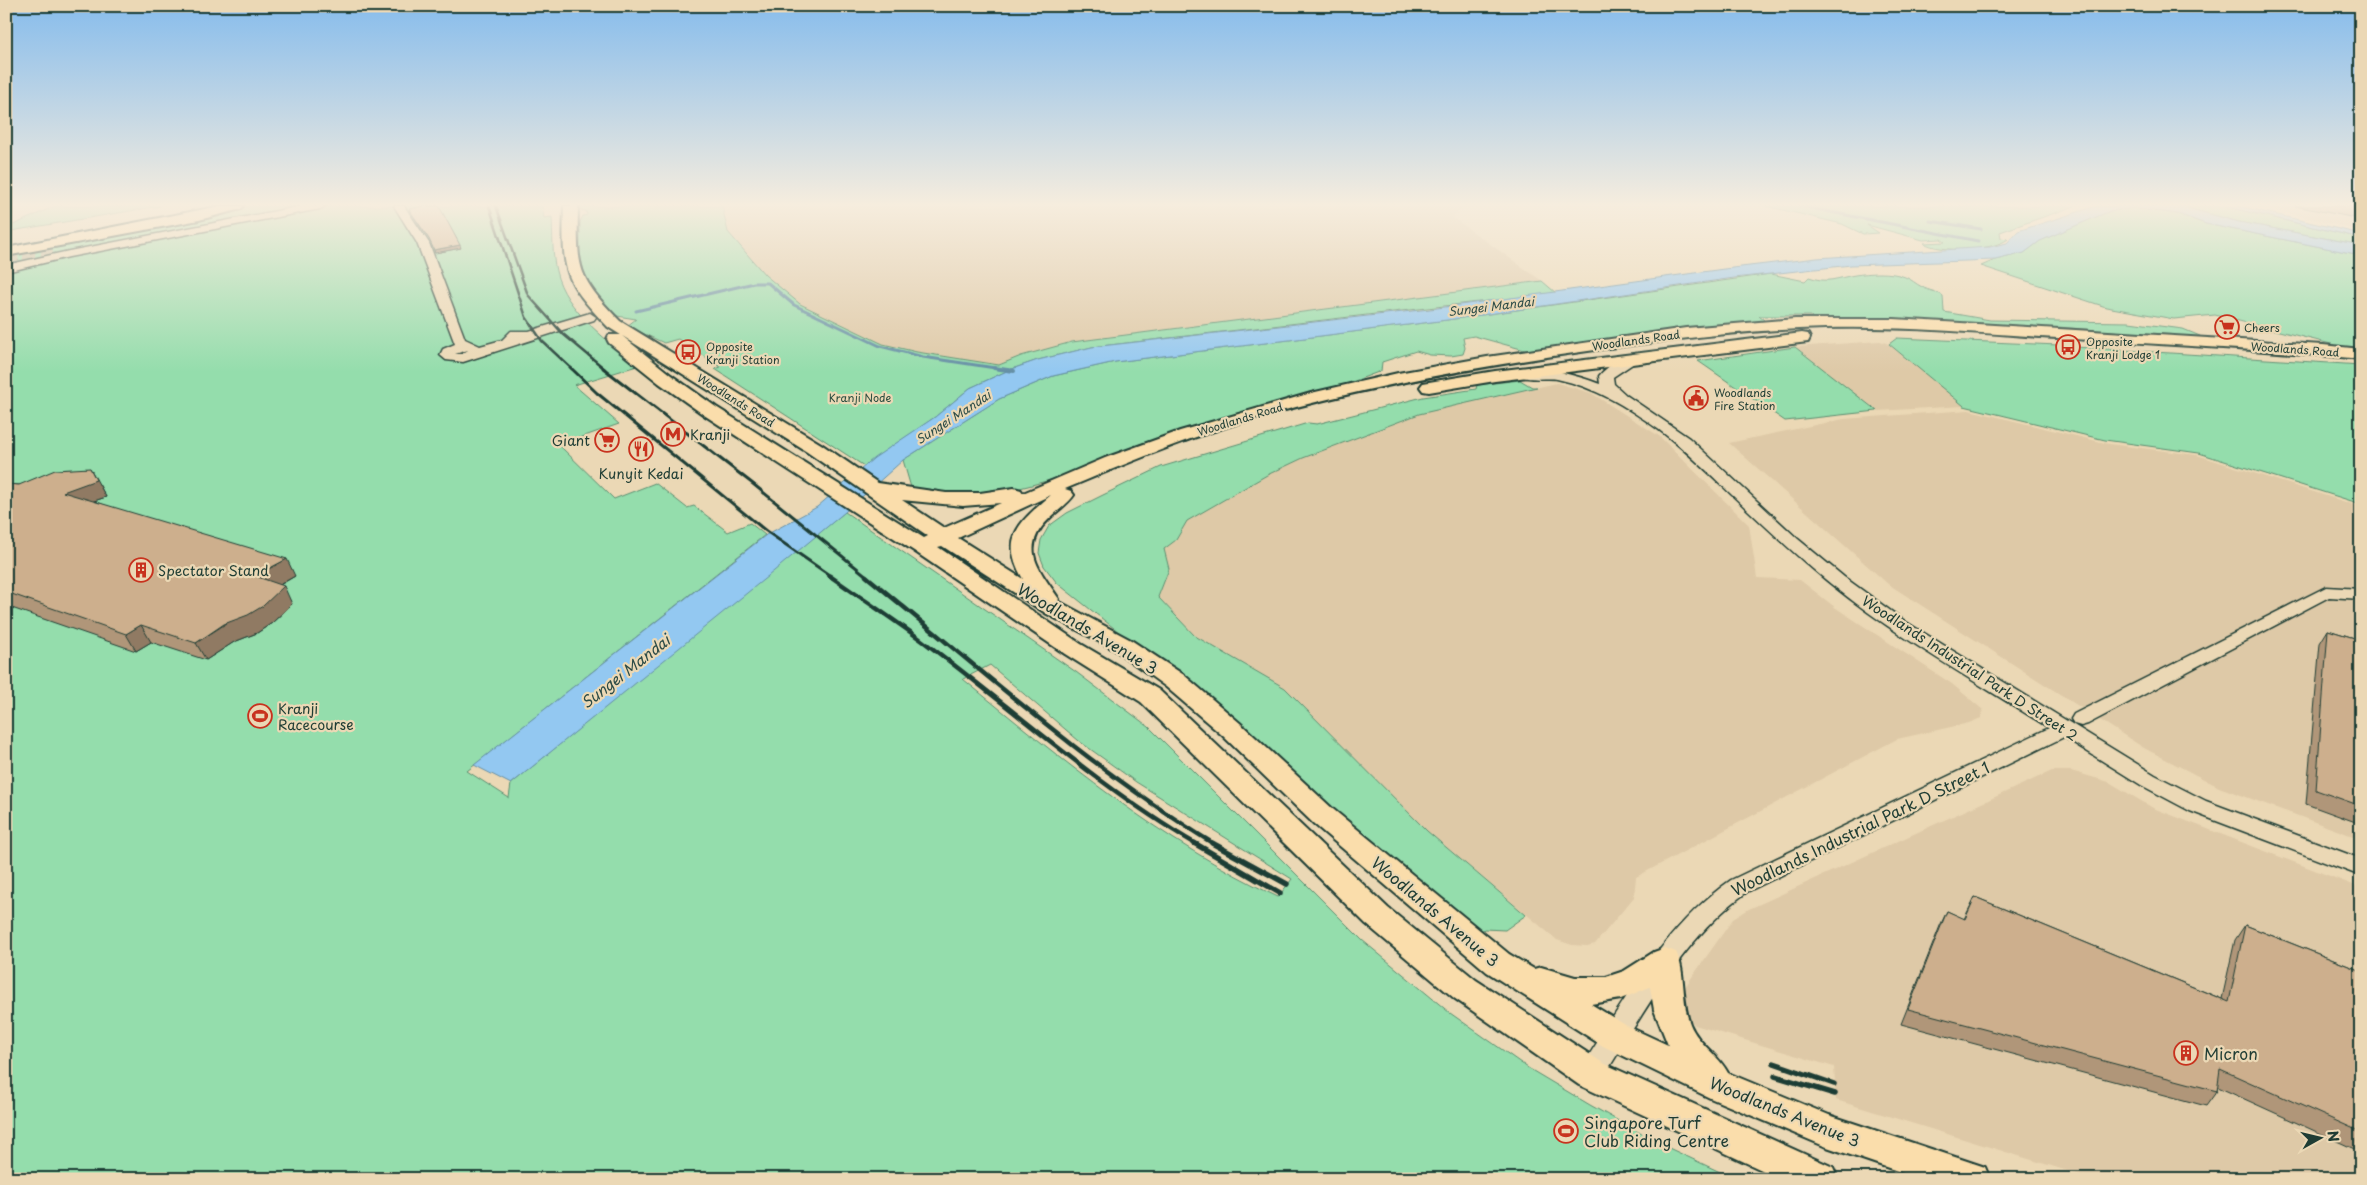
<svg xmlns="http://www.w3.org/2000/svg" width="2367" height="1185" font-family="'Playpen Sans',sans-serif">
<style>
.built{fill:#dec9a7}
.green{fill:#94ddac;stroke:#5a8d70;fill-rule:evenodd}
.water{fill:#93c8f1;stroke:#6590a5}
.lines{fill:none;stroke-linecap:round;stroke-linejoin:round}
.stream-far1{stroke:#6590a5;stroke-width:3}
.stream{stroke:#6590a5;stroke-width:4}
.minor-tunnel{stroke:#c2b99b;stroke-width:12;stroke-dasharray:12 5.5;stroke-linecap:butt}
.minor-casing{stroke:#1f3d34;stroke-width:3}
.major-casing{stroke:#1f3d34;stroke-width:4}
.minor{fill:#ebd8b5;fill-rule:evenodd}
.major{fill:#faddab;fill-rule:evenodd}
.rail-far3{stroke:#1f3d34;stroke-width:2.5}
.rail-far2{stroke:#1f3d34;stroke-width:3}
.rail-far1{stroke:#1f3d34;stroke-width:4.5}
.rail{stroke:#1f3d34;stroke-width:5.5}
.wall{fill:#b09679;stroke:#1f3d34}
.shaded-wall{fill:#907a63;stroke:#1f3d34}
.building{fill:#cdaf8d;stroke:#1f3d34}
.labels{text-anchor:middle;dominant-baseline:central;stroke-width:4.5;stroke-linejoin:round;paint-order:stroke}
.far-poi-label{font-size:11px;fill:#1f3d34;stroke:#ebd8b5;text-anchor:start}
.far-street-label{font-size:11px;fill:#1f3d34;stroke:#ebd8b5}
.far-park-label{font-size:11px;fill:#2b4d40;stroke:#ebd8b5}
.far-water-label{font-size:12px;font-style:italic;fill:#2b4b47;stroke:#ebd8b5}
.poi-label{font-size:14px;fill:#1f3d34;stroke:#ebd8b5;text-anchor:start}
.street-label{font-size:14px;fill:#1f3d34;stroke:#ebd8b5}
.water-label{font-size:15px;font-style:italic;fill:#2b4b47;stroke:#ebd8b5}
.near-street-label{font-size:16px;fill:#1f3d34;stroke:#ebd8b5}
.near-poi-label{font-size:16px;fill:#1f3d34;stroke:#ebd8b5;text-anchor:start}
</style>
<rect width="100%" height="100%" fill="#ebd8b5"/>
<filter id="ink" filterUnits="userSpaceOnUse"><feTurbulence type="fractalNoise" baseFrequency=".02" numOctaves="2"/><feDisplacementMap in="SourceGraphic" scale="10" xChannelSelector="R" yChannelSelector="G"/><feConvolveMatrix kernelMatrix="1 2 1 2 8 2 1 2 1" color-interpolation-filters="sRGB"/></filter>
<g filter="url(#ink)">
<path class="built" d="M722 206H1467L1452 217 1542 281 1072 342 1021 356 999 365 917 352 883 344 800 304 765 275 728 232Z
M2249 206H2361V231L2296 215Z
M1880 341 1889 344 1964 406 1877 411 1795 347Z
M1557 383 1591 393 1659 436 1749 525 1757 578 1800 580 1836 608 1952 684 1983 710 1981 718 1969 723 1897 739 1636 877 1634 897 1595 944 1587 946 1572 945 1557 940 1427 831 1285 688 1195 636 1158 597 1169 569 1164 549 1176 540 1187 521 1267 475 1303 458 1419 414Z
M1969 410 2109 444 2197 455 2361 507V839L2219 787 2144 748 1888 584 1729 443 1844 419Z
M2052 771H2071L2109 782 2153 808 2361 888V1179H2094L1836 1100 1834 1067 1695 1025 1686 1016 1678 997 1733 919 1749 909Z"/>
<path class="green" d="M55 206H160L11 231 9 227Z
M249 206H542L544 218 552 217C553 235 552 254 556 271 565 311 608 340 637 366L574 385 619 424 559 445 614 499 655 483 687 508 694 506 728 532 750 523 765 535 467 771 509 798 511 784 845 512 1076 672 1149 727 1362 940 1450 1013 1528 1068 1590 1105 1656 1142 1735 1179H6V254L194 220ZM990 665 1079 741 1136 782 1292 879 1278 897C1161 842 1062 760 963 679Z
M580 206H722L728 232 765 275 800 304 883 344 917 352 999 365 1021 356 1072 342 1542 281 1556 293 1092 347 1038 360 1009 370 970 388 935 417 864 466 715 369 721 367 678 339 664 343 627 326 636 319 617 316 601 300 585 277 580 253V222L583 216 587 215 586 211 581 210Z
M1766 206H2075L2000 232 2001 238 2008 239C1993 251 1940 253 1924 243L1945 242 1941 239 1923 240 1867 225 1879 233 1863 234 1842 224Z
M2187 206H2223L2361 238V245L2239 222 2186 208Z
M2134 208 2178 214 2206 224 2361 255V349L2339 346 2215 315 2174 319 2106 307 1981 266 1995 260 2024 253 2040 241 2110 211Z
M1771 274 1805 281 1809 277C1828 284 1836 278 1855 275 1869 273 1891 271 1905 277 1911 279 1916 284 1922 287 1929 291 1937 291 1943 296L1944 312 1990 320 2129 322 2183 329 2200 336 2197 338 2058 327V330L1815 322 1811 316H1759L1764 320 1763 323 1532 352 1474 336 1463 338 1465 348 1463 354 1451 356 1430 355 1416 351 1382 362 1381 371 1336 388 1194 427 1137 445 1061 477 1028 486 1003 492 969 494 912 491 903 460 999 399 1053 376 1115 362 1447 320Z
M1897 338 2058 345 2060 348 2076 349 2075 347 2361 365V504L2199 453 2105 440 1964 406 1889 344Z
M1795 347 1877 411 1785 421 1698 361Z
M1520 380 1532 387H1537L1419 414 1303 458 1267 475 1187 521 1176 540 1164 549 1169 569 1158 597 1195 636 1285 688 1427 831 1526 915 1505 930 1484 929 1473 938 1129 640 1057 583 1044 566 1039 553 1041 540 1049 526 1067 513 1103 495 1161 467 1308 423 1317 424 1423 397 1476 389 1477 385Z"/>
<path class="water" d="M2097 206H2187V208L2239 222 2361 245V255L2206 224 2178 214 2134 208 2110 211 2040 241 2024 253 1995 260 1851 265 1734 278 1447 320 1115 362 1053 376 999 399 903 460 845 512 768 576 511 784 474 765 766 535 817 507 874 458 935 417 970 388 1009 370 1038 360 1092 347 1430 309 1724 269 1817 258 1990 247 2007 243 2018 231Z
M2223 206H2238L2361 234V238Z"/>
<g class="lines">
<path class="stream-far1" d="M1800 206 1978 241
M1930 221 1981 229
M636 311 754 283H768L794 305 880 346 923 357 1002 369"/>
<path class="stream" d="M994 368 1014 371"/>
<path class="minor-tunnel" d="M6 257 22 254 54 256"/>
<g class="minor-casing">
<path id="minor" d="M302 206H325L320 209 69 257 6 272V265L69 251Z
M394 206H404L429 243 465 339 480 346 502 340 511 331H529L590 313 596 317 594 320 463 362 446 360 440 355 443 349 455 344 417 243ZM468 350 462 354H455Z
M1633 355 1640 359 1613 377 1614 384 1626 395 1689 438 1798 539 1844 577 1906 622 2155 775 2206 801 2361 859V876L2190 811 2141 785 2064 737 1747 892C1682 939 1643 1015 1600 1082L1591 1086 1582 1082 1578 1074 1582 1066C1625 1000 1665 926 1731 880L2049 728C1975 681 1898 638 1831 584 1796 556 1764 525 1732 495 1708 472 1685 449 1658 429 1627 407 1595 387 1557 379 1547 377 1524 382 1517 373 1527 360 1586 378 1600 384L1599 376C1607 366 1621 358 1633 355Z
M2326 587 2361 589V599L2329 597 2088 724 2081 726 2074 724 2071 719 2074 714Z"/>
</g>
<g class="major-casing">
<path id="major" d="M220 206H243L241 209 199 220 6 256V248Z
M564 206H578C577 268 576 276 620 321L821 444 878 483 946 493H980L1014 488 1021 490 1023 493 1105 458 1180 431 1311 393 1398 373 1487 357 1686 328 1795 319H1894L2323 345 2361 349V359C2260 349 2158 344 2057 338 1980 333 1903 326 1825 328 1746 330 1667 340 1588 351 1468 368 1348 390 1232 425 1175 443 1120 466 1065 489L1071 491 1074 495C1068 504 1057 511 1049 519 1018 549 1040 570 1059 599L1058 601 1131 640 1184 675 1240 723 1334 810 1509 954 1534 969 1541 967 1575 977H1606L1624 971 1654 952 1665 948 1676 952C1686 971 1681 1001 1690 1024 1698 1044 1719 1055 1728 1073L1829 1115 1985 1167 1990 1179H1921L1824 1146 1710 1098 1603 1046 1487 972 1314 824 1222 735 1166 687 1115 650 1047 614 942 546 938 547 1081 644 1159 690 1388 908 1476 980 1603 1063 1833 1167 1838 1179H1781L1579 1085 1454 998 1366 924 1141 702 1065 654 914 551 704 415 659 383 609 343 607 339 609 335H621L671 375 716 407 924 538 928 536 807 452 608 327C563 280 562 272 564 206ZM1051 495C1020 522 999 537 1023 579L958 538ZM902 500 963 506 1001 503 944 528ZM1650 987 1654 1010 1668 1045 1627 1026 1591 1004 1621 999Z
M1802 333 1808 334 1810 338 1808 342 1495 381 1429 392 1423 391 1420 387 1423 383 1495 371Z"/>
</g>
<use href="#minor" class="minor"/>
<use href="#major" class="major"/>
<path class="rail-far3" d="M489 206 526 317 542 341 572 369
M496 206 528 295 563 334 605 369"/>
<path class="rail-far2" d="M571 368 597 393 766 531 832 577
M603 368 753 484 868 577"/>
<path class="rail-far1" d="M830 576C861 598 893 619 924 642 1014 709 1098 787 1196 844
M866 576C979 668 1090 768 1214 844"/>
<path class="rail" d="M1194 843 1280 893
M1212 843 1287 884
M1774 1063 1834 1084
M1775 1076 1835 1094"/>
</g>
<path class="wall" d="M2295 206H2361V219Z
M409 209 461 248 435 253 431 242 410 212Z
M6 484 19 485 99 484 106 497 94 501 295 576 280 585 292 604 272 623 257 633 234 642 206 660 151 642 136 651 6 606Z
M2328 630 2361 640V824L2306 804 2320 643Z
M1975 897 2222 999 2235 940 2245 925 2361 971V1152L2218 1087 2217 1091 2206 1106 1901 1024 1940 926 1947 911 1964 919Z"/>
<path class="shaded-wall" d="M460 245 461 248 435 253 434 250Z
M90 468 106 497 73 508 63 492Z
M287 559 295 576 263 594 255 576Z
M284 586 292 604 272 623 257 633 234 642 206 660 196 643Z
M141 625 151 642 136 651 126 634Z"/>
<path class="building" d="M424 206H439L460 245 434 250 429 239 409 209Z
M90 468 96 480 63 492 287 559 255 576 284 586 263 606 248 615 224 624 196 643 141 625 126 634 6 592V484L19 485 55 470Z
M2328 630 2361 640V806L2316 790Z
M1975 897 2229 1002 2245 925 2361 971V1132L2220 1069 2217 1091 1908 1009 1947 911 1965 919Z"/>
</g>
<linearGradient id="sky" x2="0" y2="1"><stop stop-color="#86bcec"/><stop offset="0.55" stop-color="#f6edde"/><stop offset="1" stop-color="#f6edde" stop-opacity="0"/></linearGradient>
<rect width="2367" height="372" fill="url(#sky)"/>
<defs>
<g id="supermarket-ring" transform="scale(1.25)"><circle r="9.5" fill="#ebd8b5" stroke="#c8321e" stroke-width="1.5"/><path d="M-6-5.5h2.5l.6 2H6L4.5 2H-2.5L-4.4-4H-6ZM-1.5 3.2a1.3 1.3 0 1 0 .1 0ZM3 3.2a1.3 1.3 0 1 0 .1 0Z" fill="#c8321e"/></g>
<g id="bus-ring" transform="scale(1.25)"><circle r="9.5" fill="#ebd8b5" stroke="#c8321e" stroke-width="1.5"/><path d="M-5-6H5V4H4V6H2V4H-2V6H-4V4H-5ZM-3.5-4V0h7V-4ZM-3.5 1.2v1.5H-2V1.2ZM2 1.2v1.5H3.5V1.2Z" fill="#c8321e"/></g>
<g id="civic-ring" transform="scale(1.25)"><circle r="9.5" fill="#ebd8b5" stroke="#c8321e" stroke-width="1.5"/><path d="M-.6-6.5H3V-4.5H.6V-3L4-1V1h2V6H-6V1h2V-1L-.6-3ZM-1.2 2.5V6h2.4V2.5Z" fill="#c8321e"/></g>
<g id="metro-ring" transform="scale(1.25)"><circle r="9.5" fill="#ebd8b5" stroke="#c8321e" stroke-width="1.5"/><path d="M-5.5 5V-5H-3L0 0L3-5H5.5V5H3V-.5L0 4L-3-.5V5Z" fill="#c8321e"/></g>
<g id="restaurant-ring" transform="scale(1.25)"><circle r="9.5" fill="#ebd8b5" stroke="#c8321e" stroke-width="1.5"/><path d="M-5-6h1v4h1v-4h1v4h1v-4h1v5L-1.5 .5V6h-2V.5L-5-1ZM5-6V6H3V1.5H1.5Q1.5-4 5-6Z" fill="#c8321e"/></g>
<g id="building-ring" transform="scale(1.25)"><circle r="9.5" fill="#ebd8b5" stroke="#c8321e" stroke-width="1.5"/><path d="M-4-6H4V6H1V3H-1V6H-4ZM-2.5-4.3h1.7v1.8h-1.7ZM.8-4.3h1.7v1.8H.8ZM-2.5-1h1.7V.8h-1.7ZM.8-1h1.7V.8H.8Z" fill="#c8321e"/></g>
<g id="stadium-ring" transform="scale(1.25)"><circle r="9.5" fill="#ebd8b5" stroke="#c8321e" stroke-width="1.5"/><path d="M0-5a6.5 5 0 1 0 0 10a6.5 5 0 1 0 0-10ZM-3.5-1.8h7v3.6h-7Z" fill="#c8321e"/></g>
</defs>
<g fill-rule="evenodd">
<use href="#supermarket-ring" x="2227" y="327"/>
<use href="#bus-ring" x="2068" y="347"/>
<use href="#bus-ring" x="688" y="352"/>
<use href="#civic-ring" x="1696" y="398"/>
<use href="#metro-ring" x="673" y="434"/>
<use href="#supermarket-ring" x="607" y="440"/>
<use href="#restaurant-ring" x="641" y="449"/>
<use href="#building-ring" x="141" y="570"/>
<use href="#stadium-ring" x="260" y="716"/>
<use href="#building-ring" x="2186" y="1053"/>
<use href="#stadium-ring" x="1566" y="1131"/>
</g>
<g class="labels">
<g class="far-poi-label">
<text x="2244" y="327">Cheers</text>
<text x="2086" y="341">Opposite<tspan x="2086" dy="13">Kranji Lodge 1</tspan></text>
<text x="706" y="346">Opposite<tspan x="706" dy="13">Kranji Station</tspan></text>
<text x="1714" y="392">Woodlands<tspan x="1714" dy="13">Fire Station</tspan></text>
</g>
<g class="far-street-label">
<text transform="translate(1636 340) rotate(-8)">Woodlands Road</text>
<text transform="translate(2295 349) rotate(4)">Woodlands Road</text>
<text transform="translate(736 400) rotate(32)">Woodlands Road</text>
<text transform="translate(1240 419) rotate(-17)">Woodlands Road</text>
</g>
<g class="far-park-label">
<text x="860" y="397">Kranji Node</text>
</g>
<g class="far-water-label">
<text transform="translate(1491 306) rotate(-7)">Sungei Mandai</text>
<text transform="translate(953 417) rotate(-33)">Sungei Mandai</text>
</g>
<g class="poi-label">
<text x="690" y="434">Kranji</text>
<text x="590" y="440" text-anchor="end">Giant</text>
<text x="641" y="473" text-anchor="middle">Kunyit Kedai</text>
<text x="158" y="570">Spectator Stand</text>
<text x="278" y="708">Kranji<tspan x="278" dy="16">Racecourse</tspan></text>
</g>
<g class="street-label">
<text transform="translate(1970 668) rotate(33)">Woodlands Industrial Park D Street 2</text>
</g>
<g class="water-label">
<text transform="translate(625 671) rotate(-38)">Sungei Mandai</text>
</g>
<g class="near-street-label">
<text transform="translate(1088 628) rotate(31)">Woodlands Avenue 3</text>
<text transform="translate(1860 828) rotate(-26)">Woodlands Industrial Park D Street 1</text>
<text transform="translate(1436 911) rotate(40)">Woodlands Avenue 3</text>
<text transform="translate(1785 1111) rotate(22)">Woodlands Avenue 3</text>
</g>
<g class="near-poi-label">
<text x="2204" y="1053">Micron</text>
<text x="1584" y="1122">Singapore Turf<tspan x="1584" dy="18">Club Riding Centre</tspan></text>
</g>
</g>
<rect width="2367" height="1185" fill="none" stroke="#ebd8b5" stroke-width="25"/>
<rect x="12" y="12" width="2342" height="1160" fill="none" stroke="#1f3d34" stroke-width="2" filter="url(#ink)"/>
<g transform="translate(2320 1138) rotate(82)" stroke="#ebd8b5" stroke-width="4" paint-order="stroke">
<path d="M0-4L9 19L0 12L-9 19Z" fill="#1f3d34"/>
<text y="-8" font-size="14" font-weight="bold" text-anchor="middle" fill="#1f3d34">N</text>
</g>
</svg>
